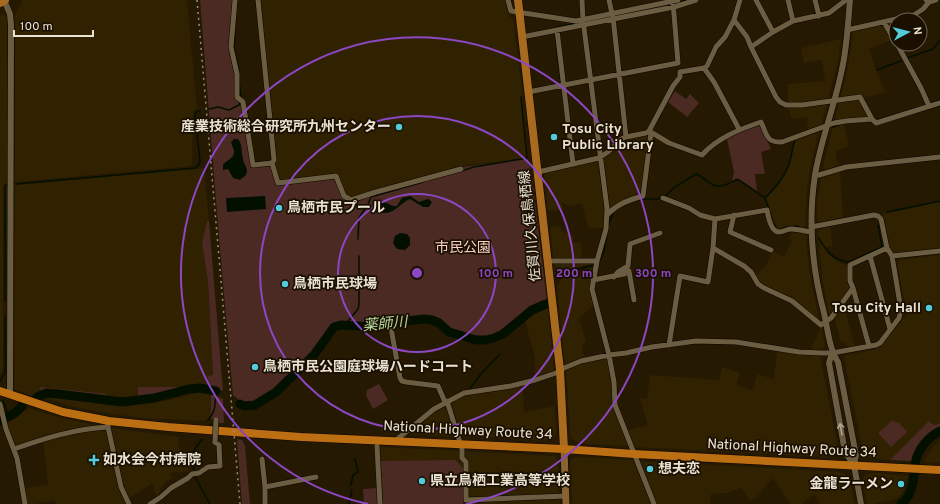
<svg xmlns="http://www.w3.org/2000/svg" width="940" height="504" font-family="Overpass,'Noto Sans JP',sans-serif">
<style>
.built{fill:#302100}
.green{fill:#4a2a23}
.water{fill:#031000}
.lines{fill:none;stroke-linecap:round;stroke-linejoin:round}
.stream{stroke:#031000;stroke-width:1.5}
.river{stroke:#031000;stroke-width:9}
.minor-casing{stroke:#0d0400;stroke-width:6}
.tertiary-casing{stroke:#0d0400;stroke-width:7}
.secondary-casing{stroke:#0d0400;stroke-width:8}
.primary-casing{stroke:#0d0400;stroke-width:9}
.trunk-casing{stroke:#0d0400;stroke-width:9}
.minor{stroke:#6a5d42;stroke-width:5}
.tertiary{stroke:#6a5d42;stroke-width:6}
.secondary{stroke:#886330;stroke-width:7}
.primary{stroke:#a76a1e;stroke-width:8}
.trunk{stroke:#bb6e12;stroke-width:8}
.rail{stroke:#998f7d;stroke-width:1.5;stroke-dasharray:2 4;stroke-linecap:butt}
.minor-bridge-casing{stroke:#0d0400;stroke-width:6;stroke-linecap:butt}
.minor-bridge{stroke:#6a5d42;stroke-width:5}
.oneway{stroke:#b0a691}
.ring{fill:none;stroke:#8c47c2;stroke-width:2}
.poi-dot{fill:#53cbdb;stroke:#1b1000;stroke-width:1.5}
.labels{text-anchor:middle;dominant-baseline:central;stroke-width:3.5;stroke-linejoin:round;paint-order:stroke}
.poi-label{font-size:14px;font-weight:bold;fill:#e9e1d2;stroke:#1b1000;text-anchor:start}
.street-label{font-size:14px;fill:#e9e1d2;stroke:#1b1000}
.park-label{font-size:14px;fill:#fad0c5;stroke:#1b1000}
.water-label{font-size:15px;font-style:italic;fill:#b2d49c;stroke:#1b1000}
.centre{fill:#8c47c2;stroke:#1b1000;stroke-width:2}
.ring-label{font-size:12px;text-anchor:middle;font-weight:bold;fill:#8c47c2;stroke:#1b1000;stroke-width:3.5;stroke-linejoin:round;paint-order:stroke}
</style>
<rect width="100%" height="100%" fill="#251901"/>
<path class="built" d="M23 0H187L197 109 193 111 192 166 15 182V13Z
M260 0H506L510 18H513L521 80 528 158 461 166 350 197 346 196 337 173 280 181 274 163Z
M2 14 7 16 8 183 4 184 3 187V368L0 375V16Z
M883 24 892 40 869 49 876 70 886 92 859 99 871 122 844 124 849 146 837 150 835 155 839 165 825 170 823 167 848 67 853 30Z
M841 39 838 61 821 127 808 131 807 117 792 119 788 108V84L825 81 822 60 804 63 801 48Z
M819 132 811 165 807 189 805 227 795 226H788L779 229 777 228 766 199 779 184 789 166 792 151 796 140Z
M649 135 641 194 616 204 608 210 602 159 610 155 619 144 625 139Z
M599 161 605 211 604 228H588L582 203 568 206 562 202V210L548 211 544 173Z
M204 168 209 221H207L202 243 208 281 213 376H207L210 387 202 385 187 387 157 395 114 399 58 391H41L33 396 14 389 15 185Z
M840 171 843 217 820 222 817 219V202L821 178Z
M940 202V248L894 253 891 251 883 214Z
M560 226 561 230 574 237 571 243H581L582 260H554L550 228Z
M830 227 833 246 826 247 827 253 840 263 848 265 851 287 842 299 855 347H849L840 340 834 316 829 314 822 277 818 232 820 229Z
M793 230 806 233 809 270 820 323 806 310 758 282 756 276 767 264 772 251 784 257 792 241 789 238Z
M940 255V423L934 425 929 421 890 460 870 458 865 454 862 447 844 358 846 355 873 350 880 347 907 314 897 263 900 260Z
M554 263 592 264 573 268 560 272 556 277Z
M593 268 594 305 579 318 586 342 582 345 585 359 567 365 565 364 557 287 563 276 574 271Z
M548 308 553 359 554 373 535 378V358L525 321 535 314Z
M821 327 825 346 822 349 810 351Z
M777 351 820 355 837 443V450L835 454 832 456 825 457 635 447 628 430 648 425 640 398 647 399 650 375 719 380 722 367 740 373 737 383 739 386 753 390 757 374 774 379Z
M607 357 612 382 613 407 628 446 586 444 575 441 571 438 570 434 566 369 581 363Z
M522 385 524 412 555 406 556 434 554 438 549 441 460 436 458 424 450 401 464 394Z
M199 392 211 394V419L203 421 143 418 111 414 70 406 46 398 51 397 80 399 107 405H124L165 401Z
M445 405 448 407 456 437 409 434 422 423 432 413Z
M29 408 61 418 101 426 105 431 111 428 179 437V449L188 453 187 457 189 471 171 473 172 479 165 482 161 488 158 496 155 493 152 483 128 499 125 502 126 504H56L54 500 35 504H28L24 488 48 485 43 441 15 446 6 423Z
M940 440V463L925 462 929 452Z
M379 447 461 451 464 463V501L560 498V504H381Z
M464 451 555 456 558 461 559 495 467 499 464 457Z
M574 457 633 460 651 504H572L570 461Z
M641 461 839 472 845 474 849 479 855 504H820L814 494 801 504H791L773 478 767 484 758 496 750 501 741 488 727 493 711 494 710 504H657L641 465Z
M876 473 908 476 902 493 897 498 891 500 874 504H867L863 482 864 477 867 474Z"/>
<path class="green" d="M200 0H233L229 48 235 68 236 98 242 104 252 167 270 164 276 185 331 178 336 179 343 198 352 204 376 194 463 170 462 167 528 159 532 176 547 302 529 310 497 333 485 339H477L453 331 439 319 431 317 378 325 364 326 339 324 333 327 311 355 278 387 254 403 248 404 240 401 233 395 219 237Z
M675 91 686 99 690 94 699 103 687 117 668 102Z
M760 124 771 149 761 152 765 174H755L757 191 739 179 736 178 732 181 734 172 727 139 736 133Z
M207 221H209L223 391 210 387 207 376 213 375 208 281 202 243Z
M379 384 388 400 373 409 366 395 367 390Z
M40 387 107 394 106 397 58 391H41Z
M138 387H187L157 395 138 398Z
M211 394 223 399 224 423H219V418L211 419Z
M893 420 896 423 898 422 907 432 891 447 878 433Z
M929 421 934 425 940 423V427C923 437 920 443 912 461L890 460Z
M237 439 242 440 245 446 250 504H242Z
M456 460 463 469V504H383L381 461Z
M377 488 378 504H364L363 489Z"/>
<path class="water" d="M234 139H238C243 145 241 152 243 159 244 166 249 168 246 175L240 180 233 178 228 169 223 170V165C226 160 234 159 234 152 234 149 232 146 231 142Z
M265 196 266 209 227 212 226 198Z
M410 196 419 202 428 199 432 202 429 207H423L410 199C398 204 394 217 377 212L376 206 380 202C387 201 391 207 397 206L402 198Z
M400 233 407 234 410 238V245L405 250 397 249 393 243 395 236Z"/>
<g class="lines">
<path class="stream" d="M677 3 687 0
M654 8 670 5
M615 16 646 10
M586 22 610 17
M558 27 576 23
M555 33 559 70
M235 34 234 47 239 71
M907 58 933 49 940 40
M877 70 903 60
M239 81 241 97
M559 84 561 83 560 77
M931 103 940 100
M209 109 218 107 229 110 239 105 240 101
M876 120 926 105
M833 127 840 124
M461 171 474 167 527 158 521 97
M16 184 196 168 199 164 200 161 195 115 196 112 200 111
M765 198C774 189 785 177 789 164 792 156 792 147 795 139
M639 199H658L664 197 675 187 696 174C705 177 707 185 718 186 726 187 732 180 739 180L765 198 769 209
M623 206 632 202
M887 212 940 201
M609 224 613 213
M774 224 776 228
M795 226 799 227
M781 229 788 227
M819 238C825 250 835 261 849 262L882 247 878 225
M358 239 359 218 368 204 371 197 423 182
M599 262 604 252 607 234
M558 278 561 273 594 265
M5 301V187L7 185
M344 326 358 309 359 304V256
M0 381 5 372V316
M469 390 480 375 500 354
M3 400 7 412V418
M208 420C216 412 215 403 216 391
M408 434 427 418
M194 471 192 453 202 439
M195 477 210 504
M351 485 353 475 358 472 355 459
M349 504 352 490"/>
<path class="river" d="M37 397 46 393 58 394 123 402 154 398 189 389 200 388 216 391
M240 404 244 406 255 405 276 392 314 355 334 327 341 325 372 327 406 321 424 319 432 320 439 323 449 332 476 340H486L494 338 503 334 532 310 546 304
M0 421 15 413 22 406
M901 504C915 494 913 475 916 460 919 448 929 436 940 431"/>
<g class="minor-casing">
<path id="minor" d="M235 0 231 47 237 74V97L243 102 253 165 272 163
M258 0 274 160 272 163 278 183 336 176 344 196 351 200 376 192 461 169
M508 0 511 11 576 21 678 0
M582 0 583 20 607 208 606 229 597 261 592 289 609 355 614 382 615 405 654 504
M609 0 612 14
M756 0 773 32
M788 0 793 21
M815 0 819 16
M926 0 929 2 936 0
M613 17 626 137
M734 20 747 37 751 47 773 32 793 21 829 13 846 0
M884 22 896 43
M557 30 573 164
M847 30 914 15 923 9 929 2
M522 37 674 7 696 0
M897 44 921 88 929 106
M751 47 776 97 780 102 786 105H802L860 97 872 119 876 123 940 103
M704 68 714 82 739 129
M528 92 678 63 673 2
M649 131 669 143 702 155C717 138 740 129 761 122 767 134 766 143 782 142L834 123 846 121 872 119
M538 172 599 158 608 152 621 139 626 137 646 133 649 131 673 86 680 77V72L704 68 707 66 716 47 725 37 734 20 740 0
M815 175H819L846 167 940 157
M663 198 689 208 700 215 715 219
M607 215C617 204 629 200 643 196L651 133
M734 215 730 232 771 250
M713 248 744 266 751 272 758 284 764 288 792 301 821 325 831 318 853 288
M870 256 890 329
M892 256 940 251
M548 261H597
M614 277 618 272 628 266 630 244 660 233
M593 280 624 274 629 271 634 300
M391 328 400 378 402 381 406 382 438 386 445 402
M669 345 680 276 708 282 713 248 715 219 767 210C768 216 771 232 779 232 783 232 787 229 791 229 798 229 804 231 811 232
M869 346 853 288 850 281V265L887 248
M447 401 462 449V458L466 462V500L566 496
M0 404 6 429 17 458 25 504
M108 424V427L121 487 129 504
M395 441 434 409 464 393 511 386 535 380 556 373 564 368 581 361 609 355 626 353 652 347 696 341 736 342 799 352 821 353H832L876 345 880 343 899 318 901 310 892 256 887 248 881 219 878 216 874 215 811 227
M377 446 380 504
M14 449C46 438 74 429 108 427
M262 459 265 487V504
M265 487 316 477
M150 504 161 497 171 488 188 478 192 474 199 473 208 467 220 466 219 445 215 442"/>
</g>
<g class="tertiary-casing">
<path id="tertiary" d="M4 0 10 14 11 25 10 395
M850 0C848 23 847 47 842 69 835 105 821 139 815 175 808 221 812 268 824 313 828 330 829 348 838 362L856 455 854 465 861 504
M832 353 829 363 845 452 854 465"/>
</g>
<g class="secondary-casing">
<path id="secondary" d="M564 449 566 504"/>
</g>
<g class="primary-casing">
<path id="primary" d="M518 0 560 370 564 449
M0 3 5 0"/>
</g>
<g class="trunk-casing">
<path id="trunk" d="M0 391 63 412 109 421 168 427 301 437 564 449 634 454 940 470"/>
</g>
<use href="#minor" class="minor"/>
<use href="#tertiary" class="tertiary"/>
<use href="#secondary" class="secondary"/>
<use href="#primary" class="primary"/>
<use href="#trunk" class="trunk"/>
<path class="rail" d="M197 0 240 504"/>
<g class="minor-bridge-casing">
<path id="minor-bridge" d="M215 442 216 420"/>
</g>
<use href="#minor-bridge" class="minor-bridge"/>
</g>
<defs><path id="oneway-shaft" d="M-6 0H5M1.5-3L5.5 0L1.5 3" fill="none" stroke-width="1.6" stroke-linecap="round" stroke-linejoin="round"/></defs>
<use class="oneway" href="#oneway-shaft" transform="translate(841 429) rotate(-100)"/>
<g class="ring">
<circle cx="417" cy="273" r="79"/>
<circle cx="417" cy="273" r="157"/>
<path d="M368 504A236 236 0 1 1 466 504"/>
</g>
<g class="poi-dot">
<circle cx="399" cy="127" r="4"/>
<circle cx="554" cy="137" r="4"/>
<circle cx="279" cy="208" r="4"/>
<circle cx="285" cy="284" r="4"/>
<circle cx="929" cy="308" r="4"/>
<circle cx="255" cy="367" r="4"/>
<path d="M92 454h4v4h4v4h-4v4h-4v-4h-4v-4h4z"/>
<circle cx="650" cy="469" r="4"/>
<circle cx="422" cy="481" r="4"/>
<circle cx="901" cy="484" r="4"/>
</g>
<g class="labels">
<g class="poi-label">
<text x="391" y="127" text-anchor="end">産業技術総合研究所九州センター</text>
<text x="562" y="129">Tosu City<tspan x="562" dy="16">Public Library</tspan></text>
<text x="287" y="208">鳥栖市民プール</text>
<text x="293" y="284">鳥栖市民球場</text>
<text x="921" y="308" text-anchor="end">Tosu City Hall</text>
<text x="263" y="367">鳥栖市民公園庭球場ハードコート</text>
<text x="103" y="460">如水会今村病院</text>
<text x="658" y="469">想夫恋</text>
<text x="430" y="481">県立鳥栖工業高等学校</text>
<text x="893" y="484" text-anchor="end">金龍ラーメン</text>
</g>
<g class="street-label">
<text transform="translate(531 226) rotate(-96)">佐賀川久保鳥栖線</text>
<text transform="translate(468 431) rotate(3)">National Highway Route 34</text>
<text transform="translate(792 449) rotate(3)">National Highway Route 34</text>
</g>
<g class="park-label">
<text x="463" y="248">市民公園</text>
</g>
<g class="water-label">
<text transform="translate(385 325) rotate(-5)">薬師川</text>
</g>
</g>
<circle cx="417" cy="273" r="6" class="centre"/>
<g class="ring-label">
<text x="496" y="277">100 m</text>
<text x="574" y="277">200 m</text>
<text x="653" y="277">300 m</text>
</g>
<g transform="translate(908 32) rotate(83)"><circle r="19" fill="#1b1000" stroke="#6d6454"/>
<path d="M0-3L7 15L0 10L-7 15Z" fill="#53cbdb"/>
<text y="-6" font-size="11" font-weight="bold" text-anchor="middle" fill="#e9e1d2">N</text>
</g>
<path d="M14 30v6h79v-6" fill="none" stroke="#e9e1d2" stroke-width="2"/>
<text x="20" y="30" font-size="12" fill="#e9e1d2" stroke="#1b1000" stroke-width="3" paint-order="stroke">100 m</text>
</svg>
